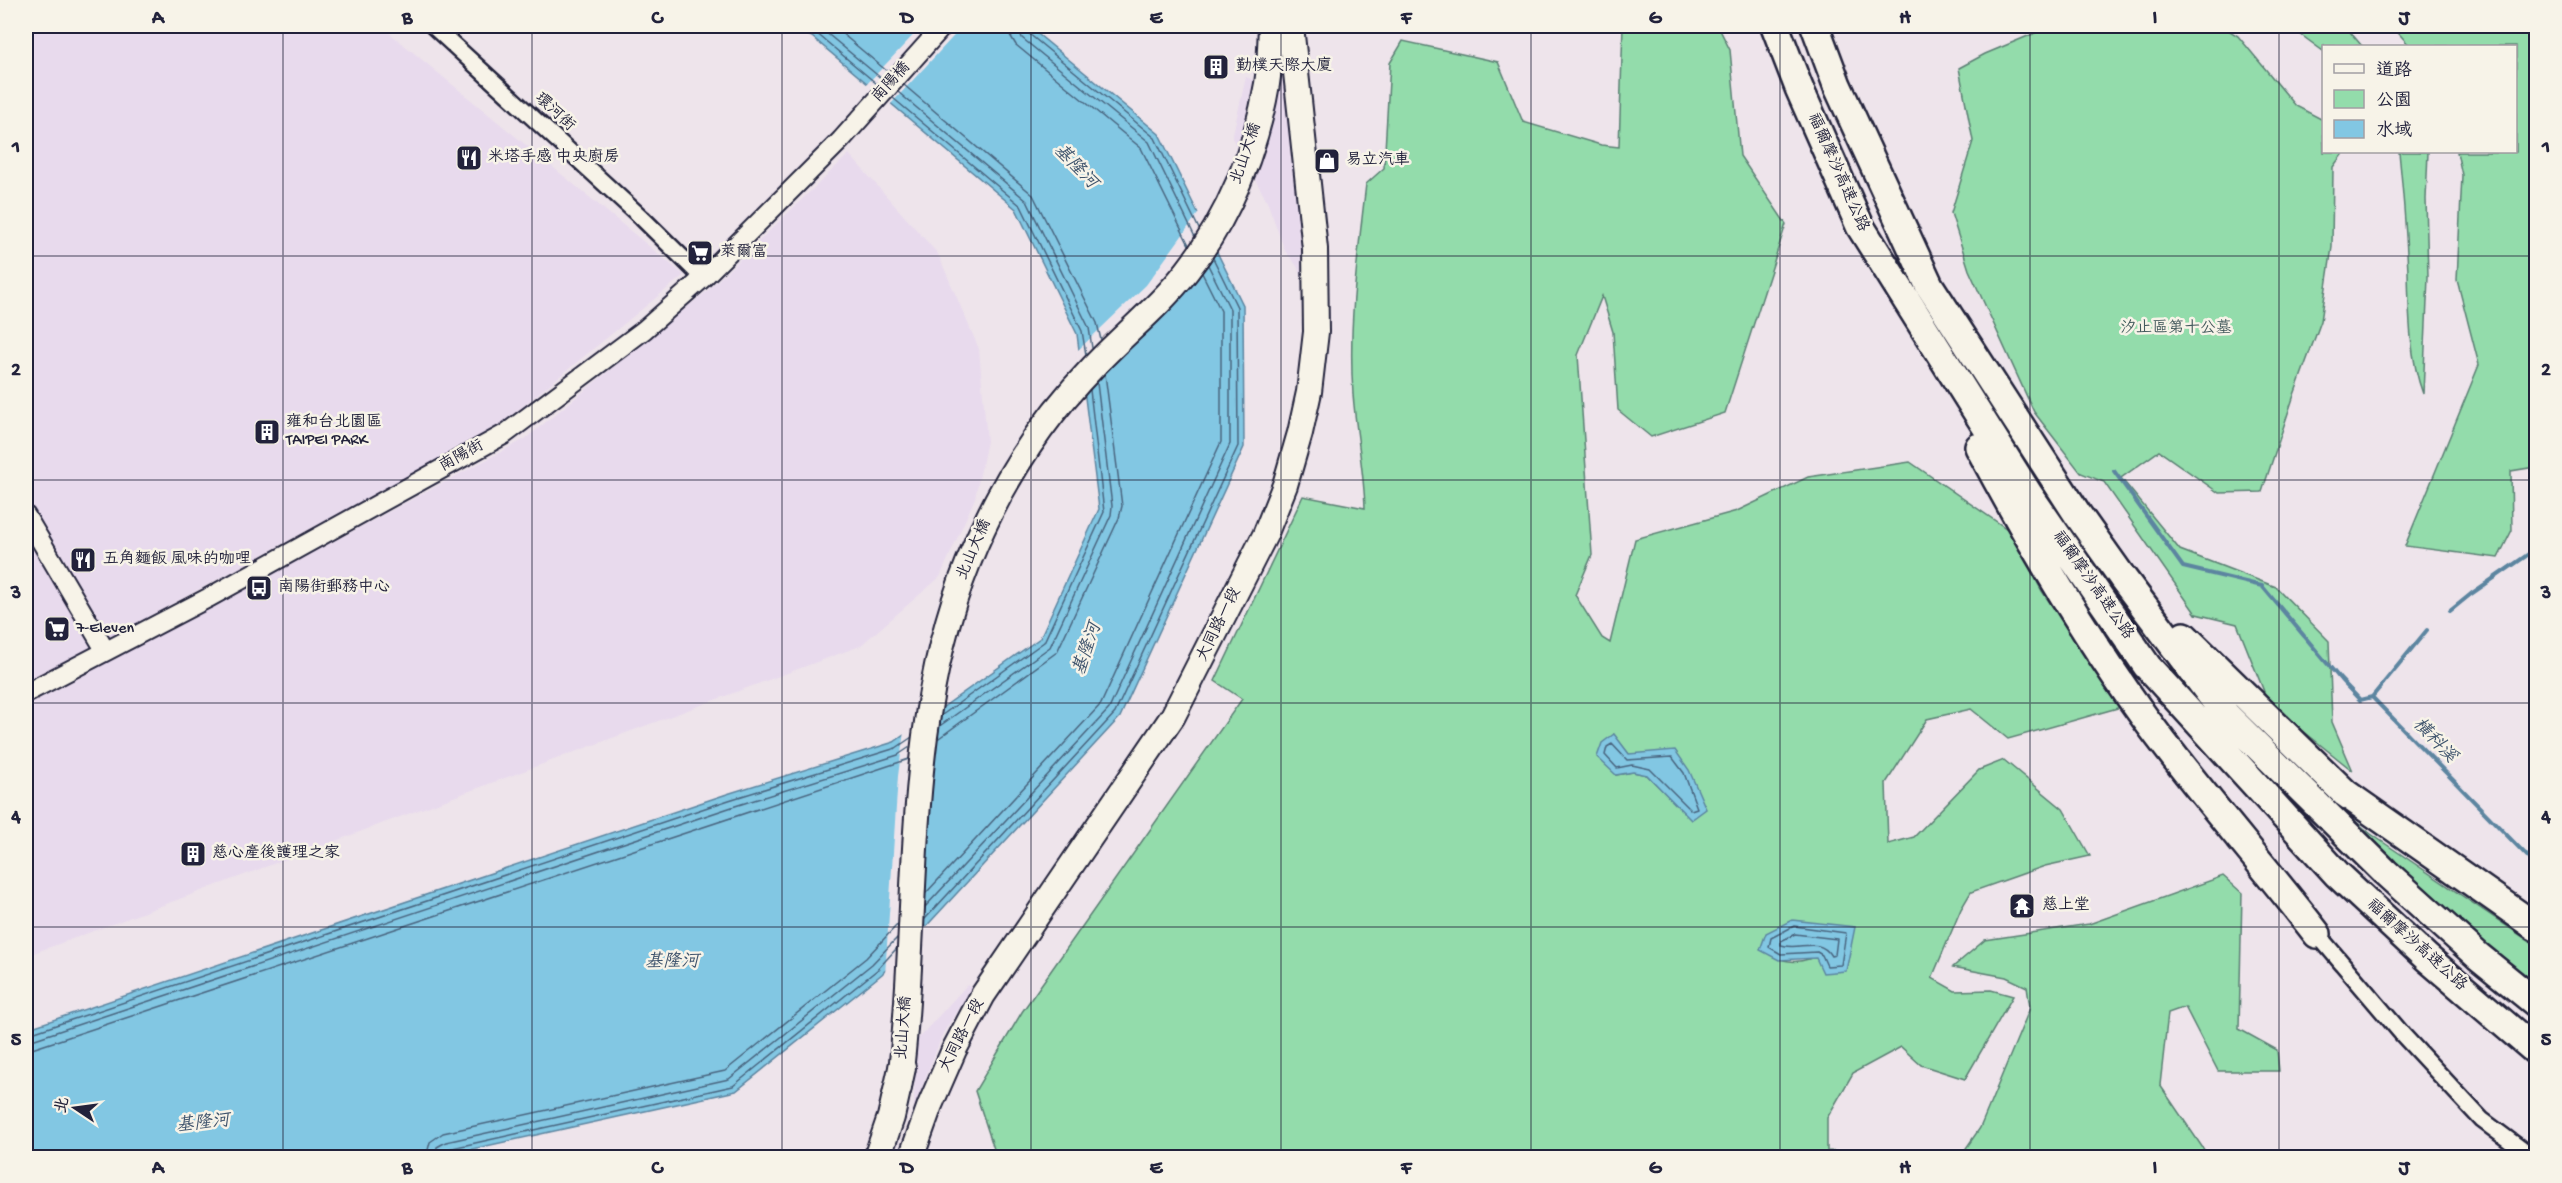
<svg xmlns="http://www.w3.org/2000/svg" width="2562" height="1183" font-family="'Gochi Hand','LXGW WenKai TC',sans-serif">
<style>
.built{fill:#e8daed}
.green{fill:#93dcab;stroke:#5a7f73;stroke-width:1.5;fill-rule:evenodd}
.water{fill:#82c7e3;stroke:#5c85a0;stroke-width:1.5}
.pier{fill:#eee4eb}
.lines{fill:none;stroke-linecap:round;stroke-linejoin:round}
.shore{stroke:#48647e;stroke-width:1.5}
.stream{stroke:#5c85a0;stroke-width:4}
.minor-casing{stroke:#22223b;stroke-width:20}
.tertiary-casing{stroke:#22223b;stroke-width:22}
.primary-casing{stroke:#22223b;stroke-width:28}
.trunk-casing{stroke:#22223b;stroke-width:30}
.motorway-casing{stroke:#22223b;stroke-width:32}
.minor{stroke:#f7f3e8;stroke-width:15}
.tertiary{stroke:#f7f3e8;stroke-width:18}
.primary{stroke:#f7f3e8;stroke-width:24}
.trunk{stroke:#f7f3e8;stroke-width:26}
.motorway{stroke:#f7f3e8;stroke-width:27}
.grid{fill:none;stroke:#22223b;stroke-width:1.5;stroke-opacity:0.55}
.labels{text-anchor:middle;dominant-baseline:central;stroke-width:5;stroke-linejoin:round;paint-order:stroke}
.poi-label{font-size:16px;fill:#22223b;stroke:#f7f3e8;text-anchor:start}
.street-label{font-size:16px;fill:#22223b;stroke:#f7f3e8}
.park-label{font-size:16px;fill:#445a5d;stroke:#f7f3e8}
.water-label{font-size:18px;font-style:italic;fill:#3f546d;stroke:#f7f3e8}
.neatline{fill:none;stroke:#22223b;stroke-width:2}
.grid-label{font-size:20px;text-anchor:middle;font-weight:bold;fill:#22223b}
</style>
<rect width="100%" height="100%" fill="#eee4eb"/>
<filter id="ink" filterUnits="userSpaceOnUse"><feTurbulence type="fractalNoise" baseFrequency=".0167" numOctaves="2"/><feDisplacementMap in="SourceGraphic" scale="12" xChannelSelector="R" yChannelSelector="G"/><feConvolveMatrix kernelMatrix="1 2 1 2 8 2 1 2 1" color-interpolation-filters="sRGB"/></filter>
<g filter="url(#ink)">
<path class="built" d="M26 26H381L684 275 496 428 71 659 26 680Z
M1285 71 1307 290 1297 266 1285 251 1267 201 1232 138 1246 77 1279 89Z
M849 154 938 254 979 349 987 441 975 498 940 577 860 646 26 956V706L525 439 708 290Z
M967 985 973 989 943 1033 914 1108 915 1042Z"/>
<path class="green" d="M1623 26H1718L1730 50 1740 156 1786 224 1725 413 1651 437 1618 410 1613 332 1602 296 1578 355 1592 555 1575 595 1602 638 1610 643 1635 539 1737 511 1808 477 1910 462 2010 531 2042 591 2121 707 2008 739 1971 709 1927 719 1886 783 1888 844 1914 837 1979 770 2004 760 2063 809 2090 856 2045 866 1971 892 1961 909 1932 978 1955 991 1991 990 2013 996 1965 1079 1921 1065 1901 1047 1853 1073 1827 1118V1151L1913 1157H994L996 1155 975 1091 1022 1012 1242 699 1215 681 1303 496 1365 508C1364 470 1356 433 1353 394 1348 324 1358 254 1366 184L1384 168 1390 63 1403 41 1498 62 1523 122 1601 145 1619 147ZM1614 735 1629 754 1691 819 1647 775 1633 772 1616 775ZM1855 927C1826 950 1803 976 1766 952Z
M2052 26H2222L2238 36 2296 106 2323 120 2324 152H2344L2333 167 2332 247 2321 321 2294 395 2262 492 2219 493 2159 451 2121 478 2180 550 2276 587 2329 641 2332 722 2353 771 2302 730 2265 694 2237 624 2196 614 2104 482 2081 473 2034 412 1969 270 1951 213 1973 141 1959 68 1985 54Z
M2289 26H2345L2362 46H2324L2323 51Z
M2392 26H2536V463L2535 467 2511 471 2512 530 2498 558 2405 546 2479 365 2457 280 2462 175 2457 152H2516V46H2410Z
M2399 152H2428L2426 199 2428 277 2423 394C2409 356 2409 311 2408 271 2406 231 2403 191 2399 152Z
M2316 788 2371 834 2536 946V988L2428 894Z
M2223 876 2242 893 2239 1029 2277 1050 2279 1071H2218L2185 1007 2168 1013 2160 1085 2209 1157H1960L1980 1128 2030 1008 2027 987 2006 977 1953 967 1985 940 2089 924Z"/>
<path class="water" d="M788 26H1028L1159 134 1243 305 1244 447 1120 717 882 974 736 1091 436 1157H26V1029L727 794 894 742 1040 638 1099 509 1077 334 1016 209 812 37Z
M1614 734 1629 754 1675 750 1689 770 1706 809 1691 820 1647 775 1633 772 1616 775 1597 757 1602 743Z
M1792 920 1855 927 1846 971 1823 973 1816 958 1779 960 1760 950 1766 933Z"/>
<path class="pier" d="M922 26H963L889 106 865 86Z
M1200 211 1214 240 1082 394 1076 352 1146 285Z
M928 714 911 947 885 975 898 776 904 731Z"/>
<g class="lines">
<path class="shore" d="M802 26 815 32 877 84
M818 26 882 79
M833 26 888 72
M1009 26 1010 35 1016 45 1141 148 1189 245
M1018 26 1022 38 1149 142 1195 237
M1025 26 1028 33 1155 138 1199 229
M904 85 1033 195 1097 323 1101 340
M898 92 1027 201 1089 328 1092 348
M893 98 1021 206 1082 331 1086 355
M942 715 1044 642 1104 512 1090 390
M941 725 1050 647 1111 515 1112 506 1097 383
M939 738 1057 652 1119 518 1122 506 1105 374
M1612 744 1627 760 1672 757 1684 773 1697 808 1691 810 1650 769 1632 765 1617 768 1605 755 1607 747Z
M926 893 1101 704 1221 442V311L1202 273
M925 907 1109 709 1230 444V309L1208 265
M925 919 1115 713 1238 446 1237 307 1213 258
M1794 926 1846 933 1841 965 1827 966 1822 955 1817 952 1781 954 1769 947 1771 938Z
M1795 934 1837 939 1835 955 1831 956C1819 936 1799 951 1781 945V941Z
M26 1035 729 800 896 748 912 737
M26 1042 732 807 898 755 910 747
M26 1051 909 759
M426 1158 430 1142 443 1133 725 1071 866 958 898 924
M435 1158 437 1147 446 1142 729 1079 872 964 897 938
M442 1158 443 1152 448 1149 733 1086 877 970 896 949"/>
<path class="stream" d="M2114 471 2183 567 2262 586 2341 680 2360 700 2372 697
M2450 611 2471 594 2536 549
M2427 630 2372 697 2536 865"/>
<g class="minor-casing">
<path id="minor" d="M433 26 642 218 703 278
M2317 934 2403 1035 2482 1120 2533 1158"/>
</g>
<g class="tertiary-casing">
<path id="tertiary" d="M26 516 105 650
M26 693 208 598 505 434 644 330 703 278 841 140 943 26"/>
</g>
<g class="primary-casing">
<path id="primary" d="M899 1088C921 914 901 729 968 563 997 490 1039 423 1093 367 1124 334 1160 306 1187 271 1229 217 1256 150 1267 84 1270 65 1270 45 1271 26
M911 1158 930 1105 954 1050 983 995 1173 716 1265 535 1285 485 1300 433 1309 392 1316 332 1315 249 1291 26"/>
</g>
<g class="trunk-casing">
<path id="trunk" d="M877 1158 891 1117 902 1068"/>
</g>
<g class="motorway-casing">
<path id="motorway" d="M1775 26 1799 88 1860 226 2029 495 2147 666 2337 874 2427 958 2536 1051
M1815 26 1837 85 1929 285 2078 515 2122 577 2226 715 2385 872 2478 956 2536 1003
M1979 447C2028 539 2081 629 2142 714 2197 790 2260 860 2317 934
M2184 636 2345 793 2536 927"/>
</g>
<use href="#minor" class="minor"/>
<use href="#tertiary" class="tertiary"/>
<use href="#primary" class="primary"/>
<use href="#trunk" class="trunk"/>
<use href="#motorway" class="motorway"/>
</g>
</g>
<path class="grid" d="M283 26V1158M532 26V1158M782 26V1158M1031 26V1158M1281 26V1158M1531 26V1158M1780 26V1158M2030 26V1158M2279 26V1158M26 256H2536M26 480H2536M26 703H2536M26 927H2536"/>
<defs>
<g id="building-square" transform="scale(1.35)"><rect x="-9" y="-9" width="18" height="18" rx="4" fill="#22223b" stroke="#f7f3e8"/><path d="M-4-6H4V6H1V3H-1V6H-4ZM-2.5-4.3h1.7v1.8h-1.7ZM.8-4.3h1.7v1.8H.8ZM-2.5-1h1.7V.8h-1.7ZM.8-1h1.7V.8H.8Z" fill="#fff"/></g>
<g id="restaurant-square" transform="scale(1.35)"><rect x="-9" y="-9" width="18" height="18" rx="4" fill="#22223b" stroke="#f7f3e8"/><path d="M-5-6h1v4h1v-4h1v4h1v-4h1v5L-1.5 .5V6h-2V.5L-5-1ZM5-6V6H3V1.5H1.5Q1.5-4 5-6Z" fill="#fff"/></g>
<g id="shop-square" transform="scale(1.35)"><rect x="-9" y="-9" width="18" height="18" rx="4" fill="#22223b" stroke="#f7f3e8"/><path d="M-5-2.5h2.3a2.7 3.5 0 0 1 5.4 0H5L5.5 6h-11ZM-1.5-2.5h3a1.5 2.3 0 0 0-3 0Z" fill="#fff"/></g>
<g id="supermarket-square" transform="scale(1.35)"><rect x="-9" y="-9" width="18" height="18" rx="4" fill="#22223b" stroke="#f7f3e8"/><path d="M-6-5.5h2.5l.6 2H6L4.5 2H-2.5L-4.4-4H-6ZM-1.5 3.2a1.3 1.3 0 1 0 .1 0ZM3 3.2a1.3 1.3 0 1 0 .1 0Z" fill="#fff"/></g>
<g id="bus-square" transform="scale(1.35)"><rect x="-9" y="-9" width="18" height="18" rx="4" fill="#22223b" stroke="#f7f3e8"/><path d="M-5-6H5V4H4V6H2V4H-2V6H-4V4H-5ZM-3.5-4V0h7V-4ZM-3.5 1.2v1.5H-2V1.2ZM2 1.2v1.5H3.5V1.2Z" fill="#fff"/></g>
<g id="temple-square" transform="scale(1.35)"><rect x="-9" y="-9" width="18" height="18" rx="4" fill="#22223b" stroke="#f7f3e8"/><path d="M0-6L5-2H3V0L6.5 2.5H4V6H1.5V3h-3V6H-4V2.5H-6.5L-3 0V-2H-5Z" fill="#fff"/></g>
</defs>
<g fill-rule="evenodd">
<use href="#building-square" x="1216" y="67"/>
<use href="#restaurant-square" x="469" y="158"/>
<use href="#shop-square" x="1327" y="161"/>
<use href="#supermarket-square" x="700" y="253"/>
<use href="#building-square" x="267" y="432"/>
<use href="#restaurant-square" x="83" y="560"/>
<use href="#bus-square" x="259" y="588"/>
<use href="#supermarket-square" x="57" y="629"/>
<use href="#building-square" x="193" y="854"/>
<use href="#temple-square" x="2022" y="906"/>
</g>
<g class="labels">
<g class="poi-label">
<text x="1236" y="67">勤樸天際大廈</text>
<text x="488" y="158">米塔手感 中央廚房</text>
<text x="1346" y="161">易立汽車</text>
<text x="720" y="253">萊爾富</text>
<text x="286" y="423">雍和台北園區<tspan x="286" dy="18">TAIPEI PARK</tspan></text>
<text x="103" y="560">五角麵飯 風味的咖哩</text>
<text x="278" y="588">南陽街郵務中心</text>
<text x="76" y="629">7-Eleven</text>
<text x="212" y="854">慈心產後護理之家</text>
<text x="2042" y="906">慈上堂</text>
</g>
<g class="street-label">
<text transform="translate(892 83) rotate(-48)">南陽橋</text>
<text transform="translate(554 113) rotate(43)">環河街</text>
<text transform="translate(1247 154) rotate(-71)">北山大橋</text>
<text transform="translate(1837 173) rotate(66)">福爾摩沙高速公路</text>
<text transform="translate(462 457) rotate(-29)">南陽街</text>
<text transform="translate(975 550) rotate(-67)">北山大橋</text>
<text transform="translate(2092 586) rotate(55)">福爾摩沙高速公路</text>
<text transform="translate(1220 625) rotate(-64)">大同路一段</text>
<text transform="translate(2416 946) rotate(42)">福爾摩沙高速公路</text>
<text transform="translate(905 1028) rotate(-86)">北山大橋</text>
<text transform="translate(963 1036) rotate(-63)">大同路一段</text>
</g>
<g class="park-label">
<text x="2176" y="329">汐止區第十公墓</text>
</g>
<g class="water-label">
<text transform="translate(1075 167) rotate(46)">基隆河</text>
<text transform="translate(1088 649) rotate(-71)">基隆河</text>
<text transform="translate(2434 741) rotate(46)">橫科溪</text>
<text x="672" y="962">基隆河</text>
<text transform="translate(203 1124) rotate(-6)">基隆河</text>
</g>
</g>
<rect width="2562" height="1183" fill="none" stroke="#f7f3e8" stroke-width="66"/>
<rect x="2322" y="45" width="195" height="108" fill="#f7f3e8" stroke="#a29fa3" stroke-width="1.5"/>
<rect x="2334" y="64" width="30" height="9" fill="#f7f3e8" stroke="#a29fa3" stroke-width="1.5"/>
<text x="2376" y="75" font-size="18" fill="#22223b">道路</text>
<rect x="2334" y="90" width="30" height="18" fill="#93dcab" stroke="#a29fa3" stroke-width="1.5"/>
<text x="2376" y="105" font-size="18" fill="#22223b">公園</text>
<rect x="2334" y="120" width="30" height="18" fill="#82c7e3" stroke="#a29fa3" stroke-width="1.5"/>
<text x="2376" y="135" font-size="18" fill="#22223b">水域</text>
<g transform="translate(75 1108) rotate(283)" stroke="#f7f3e8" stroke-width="4.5" paint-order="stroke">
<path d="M0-4.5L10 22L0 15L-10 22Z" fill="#22223b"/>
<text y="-9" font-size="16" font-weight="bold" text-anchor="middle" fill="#22223b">北</text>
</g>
<rect x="33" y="33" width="2496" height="1117" class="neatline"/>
<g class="grid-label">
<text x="158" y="23">A</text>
<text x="407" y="23">B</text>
<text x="657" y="23">C</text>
<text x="907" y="23">D</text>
<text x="1156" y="23">E</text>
<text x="1406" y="23">F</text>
<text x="1655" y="23">G</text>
<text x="1905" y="23">H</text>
<text x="2155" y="23">I</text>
<text x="2404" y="23">J</text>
<text x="16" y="152">1</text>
<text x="2546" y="152">1</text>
<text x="16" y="375">2</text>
<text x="2546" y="375">2</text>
<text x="16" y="598">3</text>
<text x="2546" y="598">3</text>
<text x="16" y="822">4</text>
<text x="2546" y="822">4</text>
<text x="16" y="1045">5</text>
<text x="2546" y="1045">5</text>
<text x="158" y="1173">A</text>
<text x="407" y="1173">B</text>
<text x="657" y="1173">C</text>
<text x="907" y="1173">D</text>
<text x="1156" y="1173">E</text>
<text x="1406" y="1173">F</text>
<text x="1655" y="1173">G</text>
<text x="1905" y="1173">H</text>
<text x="2155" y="1173">I</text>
<text x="2404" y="1173">J</text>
</g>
</svg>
